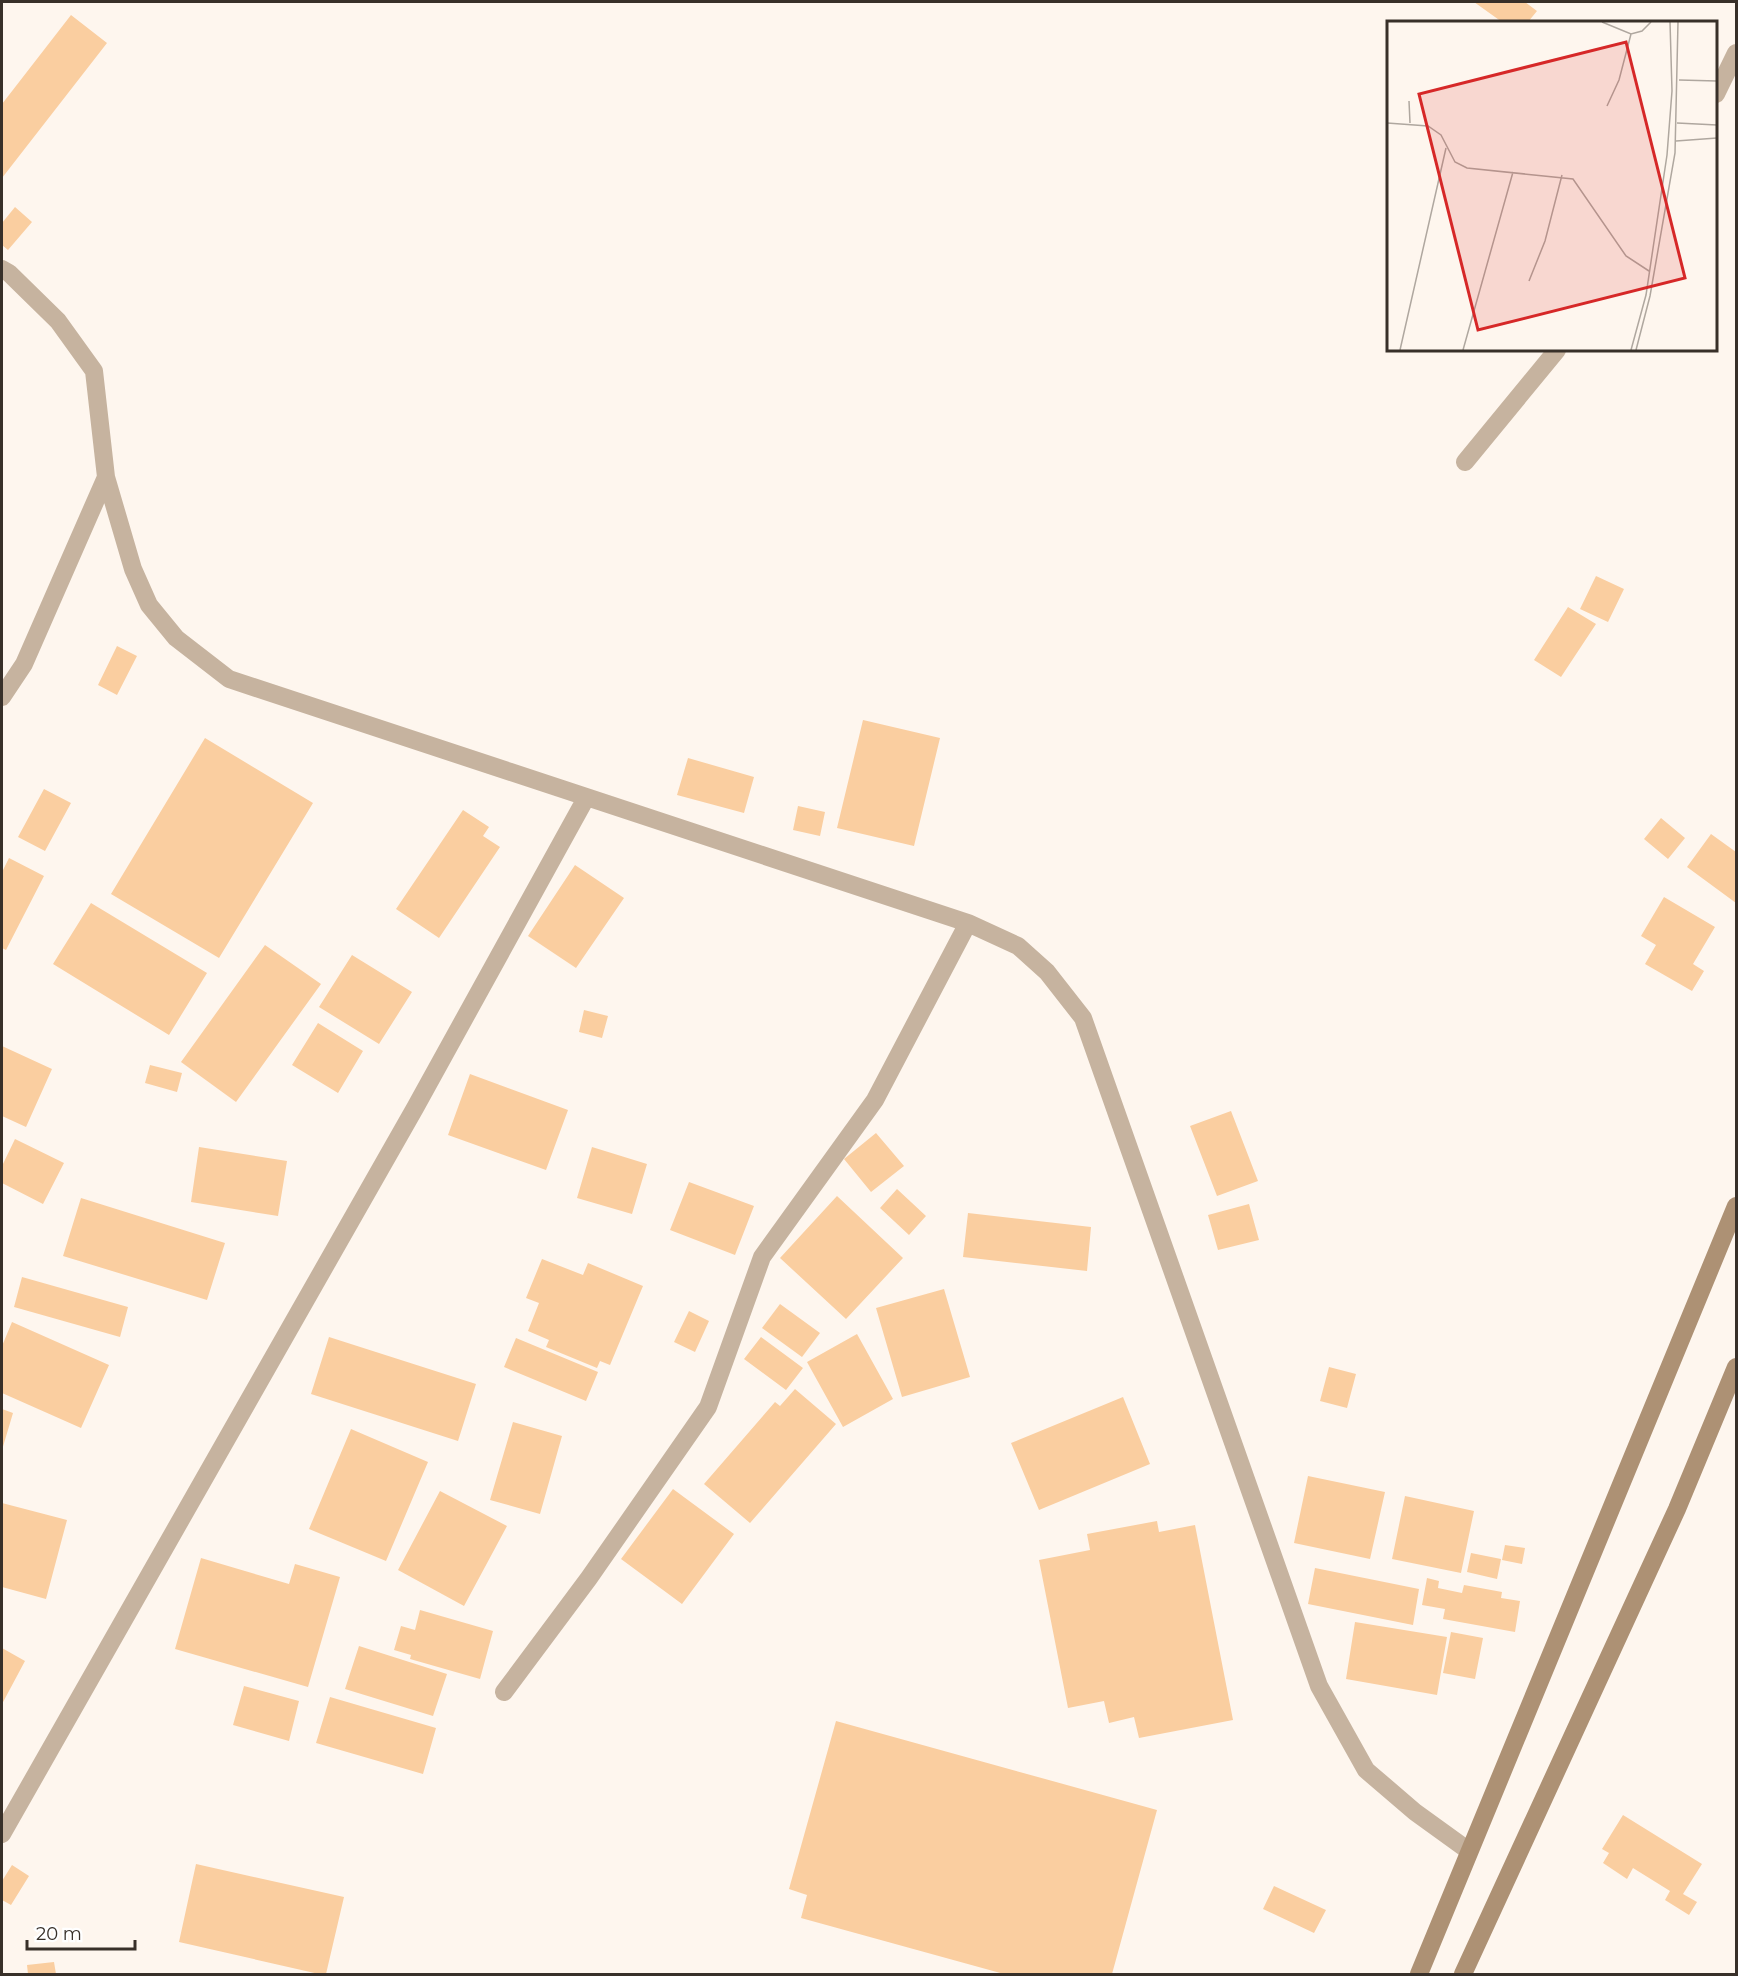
<svg xmlns="http://www.w3.org/2000/svg" width="1738" height="1976" font-family="Montserrat,sans-serif">
<style>
.building{fill:#facea0}
.lines{fill:none;stroke-linecap:round;stroke-linejoin:round}
.street{stroke:#c6b39f;stroke-width:18}
.secondary{stroke:#ad9174;stroke-width:18}
.inset-road{fill:none;stroke:#afa79f;stroke-width:1.5}
.view{fill:#d62828;fill-opacity:0.15;stroke:#d62828;stroke-width:3}
.inset-edge{fill:none;stroke:#383029;stroke-width:3}
</style>
<rect width="100%" height="100%" fill="#fef6ee"/>
<path class="building" d="M1474 2H1525L1537 11 1528 22H1502Z
M71 15 107 43 2 178V104Z
M15 207 32 222 8 250 2 245V223Z
M1596 576 1624 589 1608 622 1580 609Z
M1568 607 1596 624 1561 677 1534 660Z
M117 646 137 656 117 695 98 685Z
M863 720 940 738 914 846 837 828Z
M205 738 313 803 219 958 111 894Z
M688 758 754 777 744 813 677 795Z
M44 789 71 803 45 851 18 837Z
M798 806 825 812 820 836 793 830Z
M463 810 489 827 483 836 500 847 439 938 396 909Z
M1661 818 1685 838 1668 859 1644 839Z
M1711 834 1736 852V903L1687 867Z
M9 858 44 876 6 950 2 948V872Z
M575 865 624 898 576 968 528 936Z
M1664 897 1715 927 1693 964 1704 971 1692 991 1645 964 1656 945 1641 936Z
M91 903 207 973 169 1035 53 964Z
M265 945 321 984 236 1102 181 1062Z
M352 955 412 992 379 1044 319 1007Z
M584 1010 608 1016 602 1038 579 1032Z
M318 1023 363 1051 338 1093 292 1065Z
M2 1046 52 1069 26 1127 2 1116Z
M150 1065 182 1073 177 1092 145 1083Z
M470 1074 568 1110 546 1170 448 1135Z
M1231 1111 1258 1181 1217 1196 1190 1126Z
M876 1133 904 1166 871 1192 844 1159Z
M15 1139 64 1163 43 1204 2 1183V1166Z
M199 1147 287 1161 278 1216 191 1202Z
M592 1147 647 1164 632 1214 577 1198Z
M689 1182 754 1206 735 1255 670 1230Z
M897 1189 926 1216 909 1235 880 1208Z
M837 1196 903 1258 846 1319 780 1258Z
M81 1198 225 1243 207 1300 63 1256Z
M1249 1204 1259 1240 1218 1250 1208 1215Z
M968 1213 1091 1227 1087 1271 963 1257Z
M542 1259 583 1275 588 1263 643 1286 610 1365 600 1361 597 1368 546 1347 549 1340 528 1331 539 1303 526 1298Z
M22 1277 128 1307 120 1337 14 1307Z
M944 1289 970 1377 902 1397 876 1308Z
M780 1304 820 1333 802 1357 762 1328Z
M689 1311 709 1321 695 1352 674 1342Z
M12 1322 109 1365 81 1428 2 1393V1346Z
M857 1334 893 1399 843 1427 807 1362Z
M329 1337 476 1384 458 1441 311 1394Z
M761 1337 803 1368 786 1390 744 1359Z
M516 1338 598 1372 586 1401 504 1367Z
M1329 1367 1356 1374 1347 1408 1320 1401Z
M795 1389 836 1424 750 1523 704 1484 775 1402 780 1406Z
M1123 1397 1150 1464 1039 1510 1011 1443Z
M2 1409 13 1413 2 1450Z
M513 1422 562 1436 540 1514 490 1500Z
M351 1429 428 1462 386 1561 309 1529Z
M1308 1476 1385 1492 1370 1559 1294 1543Z
M673 1489 734 1534 682 1604 621 1559Z
M440 1491 507 1526 464 1606 398 1570Z
M1405 1496 1474 1511 1461 1573 1392 1559Z
M2 1503 67 1520 46 1599 2 1587Z
M1157 1521 1159 1532 1195 1525 1233 1720 1139 1738 1134 1717 1109 1723 1104 1701 1068 1708 1039 1560 1090 1550 1087 1534Z
M1505 1545 1525 1548 1522 1564 1502 1560Z
M1471 1553 1501 1559 1497 1579 1467 1572Z
M201 1558 289 1584 295 1564 340 1577 308 1687 175 1649Z
M1315 1568 1419 1589 1413 1625 1308 1604Z
M1427 1578 1439 1581 1438 1588 1462 1593 1464 1585 1502 1592 1501 1598 1520 1601 1515 1632 1443 1619 1445 1609 1422 1605Z
M420 1610 493 1631 480 1679 410 1659 411 1655 394 1650 401 1626 415 1630Z
M1355 1622 1447 1637 1437 1695 1346 1679Z
M1451 1632 1483 1638 1475 1679 1443 1673Z
M359 1646 447 1674 433 1716 345 1689Z
M2 1648 25 1661 2 1704Z
M244 1686 299 1701 289 1741 233 1725Z
M330 1697 436 1728 423 1774 316 1743Z
M836 1721 1157 1810 1112 1974H1004L801 1918 807 1895 789 1889Z
M1623 1815 1702 1864 1683 1894 1697 1902 1689 1915 1665 1900 1670 1891 1633 1868 1627 1879 1603 1863 1609 1853 1602 1849Z
M196 1864 344 1897 326 1974H319L179 1942Z
M12 1865 29 1876 11 1905 2 1900V1881Z
M1274 1886 1326 1910 1314 1933 1263 1909Z
M54 1962 56 1974H28L27 1965Z"/>
<g class="lines">
<path class="street" d="M1716 94 1736 53
M2 269 9 273 58 321 94 371 106 477 133 569 149 605 176 638 229 679 968 923 1018 946 1047 972 1083 1018 1319 1686 1366 1770 1415 1812 1469 1851
M1465 462 1557 350
M2 697 24 664 106 477
M504 1692 589 1578 708 1407 762 1257 875 1100 968 923
M2 1834 415 1108 586 798"/>
<path class="secondary" d="M1419 1974 1736 1206
M1463 1974 1677 1509 1736 1367"/>
</g>
<g transform="translate(1387 21)">
<rect width="330" height="330" fill="#fef6ee"/>
<path class="inset-road" d="M215 1 244 13 255 10 264 1M292 59 330 60M22 80 23 102M220 85 232 59 244 13M0 102 41 105 54 114 68 141 80 147 186 158 239 235 262 250M290 102 330 104M289 120 330 117M142 260 158 220 175 154M13 329 59 127M76 329 126 151M244 329 259 274 280 134 285 70 283 1M249 329 263 275 288 132 291 1"/>
<path class="view" d="M239 21 298 257 91 309 32 73Z"/>
<rect width="330" height="330" class="inset-edge"/>
</g>
<rect width="1738" height="1976" fill="none" stroke="#383029" stroke-width="6"/>
<path d="M27 1940v9h108v-9" fill="none" stroke="#383029" stroke-width="3"/>
<text x="36" y="1940" font-size="18" fill="#383029" stroke="#ffffff" stroke-width="4.5" paint-order="stroke">20 m</text>
</svg>
